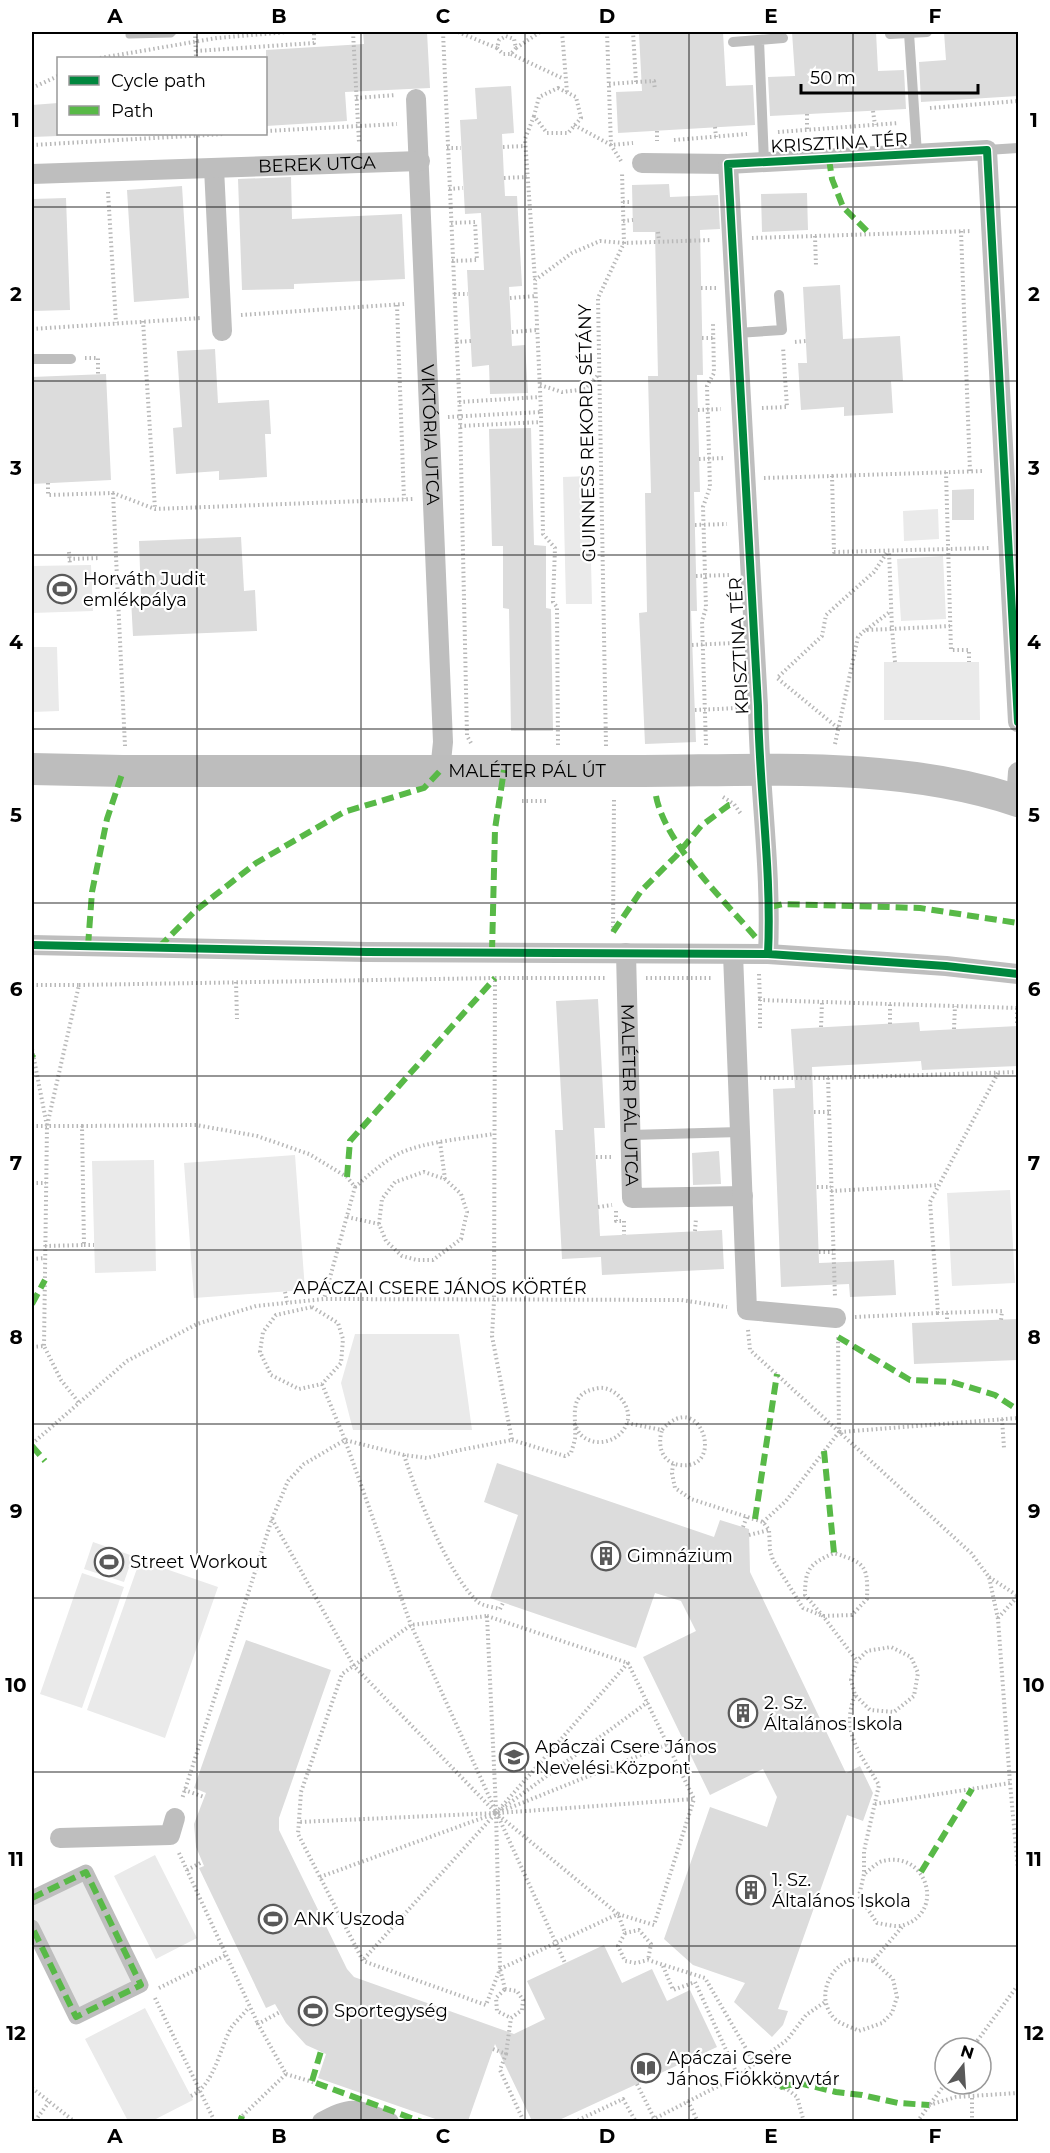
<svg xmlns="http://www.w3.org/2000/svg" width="1050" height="2153" font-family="Montserrat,sans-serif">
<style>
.green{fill:#eaeaea}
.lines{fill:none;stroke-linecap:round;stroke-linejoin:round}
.stream{stroke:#bcbcbc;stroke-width:7}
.building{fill:#dcdcdc}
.path{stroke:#b8b8b8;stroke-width:4;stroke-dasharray:1.5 3;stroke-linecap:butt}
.service{stroke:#bebebe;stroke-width:10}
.pedestrian{stroke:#bebebe;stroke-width:15}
.minor{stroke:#bebebe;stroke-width:20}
.primary{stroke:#bdbdbd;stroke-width:32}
.quiet{stroke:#58b947;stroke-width:6;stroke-dasharray:12 6;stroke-linecap:butt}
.cycleway-casing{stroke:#fff;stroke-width:11}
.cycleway{stroke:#00873e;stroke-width:8}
.grid{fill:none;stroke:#000;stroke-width:1.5;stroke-opacity:0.55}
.labels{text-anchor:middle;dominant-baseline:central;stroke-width:4.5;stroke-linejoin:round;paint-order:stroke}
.street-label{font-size:18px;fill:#000;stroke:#fff}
.poi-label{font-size:18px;fill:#000;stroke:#fff;text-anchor:start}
.neatline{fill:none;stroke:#000;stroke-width:2}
.grid-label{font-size:20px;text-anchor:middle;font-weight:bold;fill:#000}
</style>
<rect width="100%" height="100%" fill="#fff"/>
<path class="green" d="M589 476 592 604H566L563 477Z
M938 509 939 539 904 541 903 511Z
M943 556 946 619 901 621 897 559Z
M91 565 93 611 32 613V566Z
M32 647H57L59 711 32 712Z
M884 662H979L980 720H884Z
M295 1155 305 1290 194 1298 184 1163Z
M154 1160 156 1271 95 1273 92 1161Z
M1010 1190 1015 1283 952 1286 947 1193Z
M355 1334H459L472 1430H353L341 1383Z
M93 1542 133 1556 124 1582 84 1569Z
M140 1560 218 1587 165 1738 87 1710Z
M82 1573 124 1587 82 1708 40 1694Z
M155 1855 197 1938 156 1959 114 1876Z
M83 1878 134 1982 76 2009 32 1918V1903Z
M145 2008 193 2100 152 2121H128L85 2039Z"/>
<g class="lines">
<path class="stream" d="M129 35 171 34 173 32"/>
</g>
<path class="building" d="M363 32H427L430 88 345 92 347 121 266 126V50L364 44Z
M669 32H723L726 86 753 85 755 125 618 133 616 92 642 91 639 33Z
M792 32H876L878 71 904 70 906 109 770 116 768 77 795 76Z
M944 32H1018V96L921 102 919 62 946 60Z
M511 86 514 133 502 134 504 178 505 196H517L522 286 509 287 512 346 525 345 528 393 490 394 489 365 472 367 467 270H484L481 213 465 214 460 120 477 119 475 88Z
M58 103V136L32 137V105Z
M291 177 292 219 402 214 405 279 294 284V289L242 290 238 179Z
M669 184 670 197 718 195 720 229 700 230 703 375H697L700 492H694L697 611H691L696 742 645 744 639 613 647 612 645 493H651L648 376H658L655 232H633L632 185Z
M182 186 189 298 134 302 127 190Z
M807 193 808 230 762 232 761 194Z
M66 198 70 310 32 311V199Z
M840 285 843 339 900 336 903 381H891L893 413 844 416V407L801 410 798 363H807L803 287Z
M215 349 218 403 269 400 271 434H265L267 477 219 480V471L176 474 173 428 182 427 177 351Z
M106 374 111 480 32 484V377Z
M531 428 534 545 546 546V608L551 609 553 731H511L509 609 503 608V546H492L489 429Z
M974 489V520H952V490Z
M241 537 244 591 255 590 257 631 133 636 131 599 141 598 139 541Z
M598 999 605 1128H594L600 1236 722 1230 724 1269 602 1275 601 1257 562 1259 555 1130H563L556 1001Z
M919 1022 920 1031 1018 1026V1066L922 1070 921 1061 812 1067 819 1263 894 1260 896 1295 850 1297 849 1284 781 1287 773 1089 795 1088 791 1029Z
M719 1151 721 1184 693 1185 692 1153Z
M1018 1319V1360L914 1364 912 1323Z
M497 1463 714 1537 720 1520 749 1529 750 1572 846 1773 860 1766 873 1793 863 1821 847 1815 778 2009 788 2011 783 2025 772 2037 734 2002 745 1983 693 1965 664 1939 710 1807 767 1827 777 1797 763 1769 710 1795 643 1657 696 1631 681 1601 655 1593 636 1648 490 1598 518 1515 484 1502Z
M246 1640 331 1670 279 1818V1830L347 1969 354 1977 514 2034 545 2019 527 1981 604 1945 622 1983 652 1969 667 2001 690 1990 717 2047 557 2121H532L495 2044 468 2121H441L318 2078 326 2054 306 2045 286 2023 275 2004 266 2008 199 1868 204 1866 196 1847 194 1824 206 1793 194 1788Z"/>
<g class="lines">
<path class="path" d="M195 32 196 58
M353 32 359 142
M443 32 460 416 467 736 471 743
M458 32 497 48
M562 32 567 92
M607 32 611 145 621 161
M506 36 514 39 516 48 511 54H503L497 48 499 40Z
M516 48 540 32
M196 51 314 43V32
M511 54 564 79
M100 58 217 38 287 32
M636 82 654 81 655 90
M609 84 636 82 633 32
M32 88 58 76
M558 88 576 97 581 118 568 133H547L534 116 539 97Z
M356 98 396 95
M930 108 1018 101
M873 111 875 125
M807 114V130
M534 116 525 139 535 280
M574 125 611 145 633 143
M715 127 716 137
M266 131 397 124
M657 131V141
M778 132 899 123
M674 140 747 134
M32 145 224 134
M503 147 525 146
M447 148H461
M504 178 527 177
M449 189 463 188
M108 192 116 323
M623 202H632
M623 221 633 220
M451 223 475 222 477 260 452 261
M961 231 970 471
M658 232 659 241
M815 236 816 266
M752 238 972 231
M701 288H716
M454 294H468
M510 298 536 296
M397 305 404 499
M241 315 404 304
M143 321 155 509
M32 329 201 318
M512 332 537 330
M702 338H714
M456 342 471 341
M795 342 806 341
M85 358H98V374
M540 385 562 392 586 389 599 374
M459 402 540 397
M762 408 787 407 783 347
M698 410 721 409
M541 412 543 534 555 548 553 602 557 607 558 745
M448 417 541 412 535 280 572 253 600 241 624 243 712 240
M460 426 541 422
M699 459 726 458
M946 472 951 650H969V662
M832 476 984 471
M764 478 832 476 834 552 989 548
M48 483V495L113 493 155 509 414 499
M113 493 125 746
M695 525 727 524
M69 552 70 565
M69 559 100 558
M696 576 731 575
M866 630 891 611
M692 645 733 643
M895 662 892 629 950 626
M695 710 739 708
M838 728 777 678 822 636 826 615 874 572 888 551
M835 744 858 637 865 630 892 629 889 551
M706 745 702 621 706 608 703 507 710 487 707 386 714 373 713 324
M606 746 598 298 624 243 622 172
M723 797 734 804 741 814
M522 801H546
M613 932 614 800
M759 974 760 1000
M495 978H605
M646 978H713
M236 982 237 1019
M32 985H79L47 1126 44 1346
M79 985 495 978 494 1301 492 1336 512 1440 460 1450 427 1458 404 1455 345 1440 304 1464 288 1481 272 1519 182 1799
M1017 1008V1026
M890 1024V1004
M821 1027 822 1003
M760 1028V1000L1018 1008
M954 1029 955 1006
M32 1049 47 1126H82L84 1245 45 1246
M998 1073 930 1202 938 1313 1002 1311 1001 1320
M760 1078H828L1018 1072
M828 1078 835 1297
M814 1112H829
M32 1126H47
M82 1126 196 1125 257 1136 309 1154 347 1177 355 1187 324 1299
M440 1142 445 1179
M596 1157H611
M32 1183H46
M355 1187C369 1175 384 1161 400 1153 424 1142 467 1138 494 1134
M817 1187H831
M831 1191 938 1185
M598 1207 612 1205
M616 1211V1221H624V1235
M347 1217 379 1224 386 1241 402 1256 417 1260H433L461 1239 467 1212 461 1194 445 1179 424 1172 395 1182 382 1199 379 1224
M695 1231 696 1218
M84 1245H94
M819 1252H833
M32 1259 45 1258
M285 1292 287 1302
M312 1307 338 1323 343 1339 341 1363 322 1384 299 1389 271 1375 260 1352 263 1332 276 1315Z
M947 1313V1322
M855 1317 938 1313
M748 1330 750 1350 971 1553 989 1577 998 1619 1010 1783 1018 1870
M32 1347 44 1346 61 1380 80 1404
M322 1384 345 1440 411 1625 565 1963
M1002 1419 1004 1448
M627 1423 662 1430C700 1386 727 1471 680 1465 662 1463 657 1446 662 1430
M840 1432 1018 1418
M512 1440 565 1456 571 1453C572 1449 574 1444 575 1439 577 1416 566 1393 599 1388 615 1386 633 1407 627 1423 621 1441 596 1449 581 1435 578 1432 576 1426 574 1423
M32 1444 127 1361 197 1324 256 1306 324 1299 681 1300 727 1307
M404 1455C416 1493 449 1576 478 1602 483 1606 493 1607 500 1609L503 1603
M673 1464 672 1473 675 1488 691 1499 763 1522 769 1530 770 1550 773 1560 803 1608 823 1616 852 1615 867 1599C868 1566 866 1563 834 1553 810 1564 805 1568 805 1595L823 1616 857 1661 851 1680 855 1695 870 1710 894 1712 914 1696 918 1673 911 1657 891 1647 867 1651 857 1661
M272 1519 354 1666 496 1813 299 1822
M763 1522 786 1501 839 1432 838 1337
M743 1527 747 1516
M749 1535 769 1530
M989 1577 1018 1596
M487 1616 628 1663 694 1799 654 1925 618 1914 500 1969 486 2005 363 1961 298 1834 301 1792 342 1674 411 1625Z
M487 1616 496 1809
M998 1618 1018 1596
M628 1663 496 1813 648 1702
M855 1695C840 1733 861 1754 879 1785L864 1851V1874L859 1896 877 1923C885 1924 897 1928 904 1925 946 1911 926 1850 883 1861 877 1862 870 1870 864 1874
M184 1790 204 1797
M875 1804 1010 1783
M502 1811 668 1744
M498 1813 694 1799
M179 1853 258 2024
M187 1870 202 1862
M320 1877 496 1813 363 1960
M625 1933 639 1930 651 1944 648 1960
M873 1961 893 1979 897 1997 892 2013 882 2023 859 2031C852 2027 839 2024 834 2018 816 1999 828 1968 850 1960 856 1958 867 1961 873 1961L902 1927
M663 1966 673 1990 695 1982 738 2076 787 2040 806 2015 825 2002
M159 1988 226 1955
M505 1989 500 1969 496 1813 618 1914 625 1933 618 1946 625 1961 636 1963 648 1960 705 1978 755 2064
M505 1989 517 1991 523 2000 522 2010 511 2018 497 2011 496 1998Z
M155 1998 215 2122
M972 2048 1018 1985
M493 2049 506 2054 500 2070 524 2122
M506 2054 511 2018
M286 2074 316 2083
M637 2084 654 2118
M32 2088 75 2122
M191 2096C215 2084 219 2050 231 2028 236 2021 244 2014 249 2007
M688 2101 698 2122
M929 2105 956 2097 1018 2093
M35 2121 49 2102
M236 2122 286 2074 258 2024 280 2012
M574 2122 623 2099 636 2122
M648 2122 738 2076 787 2089 797 2097 804 2122
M917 2122 945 2084
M972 2122V2096"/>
<path class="service" d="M909 33 917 154
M890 34 927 32
M759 40 764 162
M733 42 783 38
M987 150 1018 148
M737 333 782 330 779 295
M32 359H71
M630 1135 740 1132"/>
<path class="pedestrian" d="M32 1898 86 1872 141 1985 76 2017 32 1927"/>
<g class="minor">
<path id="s1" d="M416 99 443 742 440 771"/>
<path d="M642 163 728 164"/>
<path d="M214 168 222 331"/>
<path id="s2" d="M32 174 420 161"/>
<path d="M1016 800 1018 772"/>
<path d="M32 945 367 952 768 954 946 966 1018 974"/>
<path id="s3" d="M626 953 632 1198 743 1196"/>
<path d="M733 954 747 1310 836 1318"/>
<path d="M768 954C772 870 759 789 758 706L728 164 987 150 1018 722"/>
<path d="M60 1838 170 1835 175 1818"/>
<path d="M322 2122C353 2104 358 2110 389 2122"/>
</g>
<path class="primary" id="s4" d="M32 769 123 771C293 771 462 771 631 771 760 771 895 760 1018 801"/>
<path class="quiet" d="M829 159 832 179 843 207 870 234
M656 796C665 844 725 901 757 939
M770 907 783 904 920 908 1018 923
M613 932 641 891 676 856 701 826 729 805 734 804
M88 946 92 892 107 819 123 771
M159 947 195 911 256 863 344 812 424 788 440 771
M492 952 495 829 504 770
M32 1056 34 1058
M347 1177 350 1141 495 978
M32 1304 45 1280
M838 1337 910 1380 952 1382 995 1395 1018 1410
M32 1446 45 1461
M824 1451 834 1553
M755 1519 777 1374
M921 1872 972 1789
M32 1898 86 1872 141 1985 76 2017 32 1927
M312 2081 321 2051
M316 2083 422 2122
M780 2087 799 2083 836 2092 862 2095 898 2103 929 2105
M240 2122 242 2116"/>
<g class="cycleway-casing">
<path id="cycleway" d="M32 945 367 952 768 954 946 966 1018 974
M768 954C772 870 759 789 758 706L728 164 987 150 1018 722"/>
</g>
<use href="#cycleway" class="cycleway"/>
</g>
<path class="grid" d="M197 32V58M361 32V2122M525 32V2122M689 32V2122M853 32V2122M197 134V2122M32 207H1018M32 381H1018M32 555H1018M32 729H1018M32 903H1018M32 1076H1018M32 1250H1018M32 1424H1018M32 1598H1018M32 1772H1018M32 1946H1018"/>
<defs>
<g id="stadium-ring" transform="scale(1.5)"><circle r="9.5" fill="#fff" stroke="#595959" stroke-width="1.5"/><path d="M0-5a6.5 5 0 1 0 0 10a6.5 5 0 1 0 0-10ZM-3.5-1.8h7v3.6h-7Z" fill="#595959"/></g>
<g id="building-ring" transform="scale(1.5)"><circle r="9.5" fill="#fff" stroke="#595959" stroke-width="1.5"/><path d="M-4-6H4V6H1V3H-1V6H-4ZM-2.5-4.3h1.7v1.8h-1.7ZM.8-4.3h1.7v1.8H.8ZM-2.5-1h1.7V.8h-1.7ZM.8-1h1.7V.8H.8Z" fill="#595959"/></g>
<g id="school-ring" transform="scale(1.5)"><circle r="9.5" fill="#fff" stroke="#595959" stroke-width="1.5"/><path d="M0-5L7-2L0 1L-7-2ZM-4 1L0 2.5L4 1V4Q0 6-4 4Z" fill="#595959"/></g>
<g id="library-ring" transform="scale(1.5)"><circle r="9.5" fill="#fff" stroke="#595959" stroke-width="1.5"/><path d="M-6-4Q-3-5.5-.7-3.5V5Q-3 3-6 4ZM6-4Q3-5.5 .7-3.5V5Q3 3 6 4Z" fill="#595959"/></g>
</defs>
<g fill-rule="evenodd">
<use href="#stadium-ring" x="62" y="589"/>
<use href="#building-ring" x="606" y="1556"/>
<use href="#stadium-ring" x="109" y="1562"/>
<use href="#building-ring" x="743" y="1713"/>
<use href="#school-ring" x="514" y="1757"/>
<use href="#building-ring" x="751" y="1890"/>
<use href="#stadium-ring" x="273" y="1919"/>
<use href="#stadium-ring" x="313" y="2011"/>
<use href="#library-ring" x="646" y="2068"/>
</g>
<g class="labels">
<g class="street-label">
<text transform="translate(839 143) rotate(-3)">KRISZTINA TÉR</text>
<text stroke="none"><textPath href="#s2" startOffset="285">BEREK UTCA</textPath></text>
<text transform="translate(587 433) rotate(-91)">GUINNESS REKORD SÉTÁNY</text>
<text stroke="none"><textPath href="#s1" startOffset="336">VIKTÓRIA UTCA</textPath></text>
<text transform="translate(739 646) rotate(-93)">KRISZTINA TÉR</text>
<text stroke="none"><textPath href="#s4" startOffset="495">MALÉTER PÁL ÚT</textPath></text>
<text stroke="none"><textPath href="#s3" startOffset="142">MALÉTER PÁL UTCA</textPath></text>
<text x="440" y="1288">APÁCZAI CSERE JÁNOS KÖRTÉR</text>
</g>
<g class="poi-label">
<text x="83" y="579">Horváth Judit<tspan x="83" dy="21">emlékpálya</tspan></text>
<text x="627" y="1556">Gimnázium</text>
<text x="130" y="1562">Street Workout</text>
<text x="764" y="1703">2. Sz.<tspan x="764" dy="21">Általános Iskola</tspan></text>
<text x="535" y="1747">Apáczai Csere János<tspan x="535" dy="21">Nevelési Központ</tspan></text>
<text x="772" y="1880">1. Sz.<tspan x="772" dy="21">Általános Iskola</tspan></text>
<text x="294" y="1919">ANK Uszoda</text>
<text x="334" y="2011">Sportegység</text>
<text x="667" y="2058">Apáczai Csere<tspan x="667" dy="21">János Fiókkönyvtár</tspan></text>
</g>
</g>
<rect width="1050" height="2153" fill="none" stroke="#ffffff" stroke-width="66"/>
<rect x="57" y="57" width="210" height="78" fill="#ffffff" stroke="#999999" stroke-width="1.5"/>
<rect x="69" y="76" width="30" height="9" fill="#00873e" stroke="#999999" stroke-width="1.5"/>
<text x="111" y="87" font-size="18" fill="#000000">Cycle path</text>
<rect x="69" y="106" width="30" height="9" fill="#58b947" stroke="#999999" stroke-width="1.5"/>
<text x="111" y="117" font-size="18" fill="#000000">Path</text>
<g transform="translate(963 2066) rotate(17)"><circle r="28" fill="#ffffff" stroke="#999999" stroke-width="1.5"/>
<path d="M0-4.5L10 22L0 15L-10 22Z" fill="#595959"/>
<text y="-9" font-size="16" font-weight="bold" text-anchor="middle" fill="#000000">N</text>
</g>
<path d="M801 84v9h177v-9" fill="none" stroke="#000000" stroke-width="3"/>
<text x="810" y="84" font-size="18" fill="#000000" stroke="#ffffff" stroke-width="4.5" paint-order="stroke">50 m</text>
<rect x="33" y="33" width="984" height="2087" class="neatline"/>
<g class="grid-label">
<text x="115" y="23">A</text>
<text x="279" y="23">B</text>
<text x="443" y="23">C</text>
<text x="607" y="23">D</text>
<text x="771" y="23">E</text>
<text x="935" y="23">F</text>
<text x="16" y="127">1</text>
<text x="1034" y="127">1</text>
<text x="16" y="301">2</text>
<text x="1034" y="301">2</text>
<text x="16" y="475">3</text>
<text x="1034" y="475">3</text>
<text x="16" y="649">4</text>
<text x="1034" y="649">4</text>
<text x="16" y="822">5</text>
<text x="1034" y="822">5</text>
<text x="16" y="996">6</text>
<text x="1034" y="996">6</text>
<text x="16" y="1170">7</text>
<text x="1034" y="1170">7</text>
<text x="16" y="1344">8</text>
<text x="1034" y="1344">8</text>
<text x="16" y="1518">9</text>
<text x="1034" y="1518">9</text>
<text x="16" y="1692">10</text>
<text x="1034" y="1692">10</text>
<text x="16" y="1866">11</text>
<text x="1034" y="1866">11</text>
<text x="16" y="2040">12</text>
<text x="1034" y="2040">12</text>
<text x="115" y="2143">A</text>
<text x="279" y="2143">B</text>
<text x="443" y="2143">C</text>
<text x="607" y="2143">D</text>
<text x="771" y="2143">E</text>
<text x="935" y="2143">F</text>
</g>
</svg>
